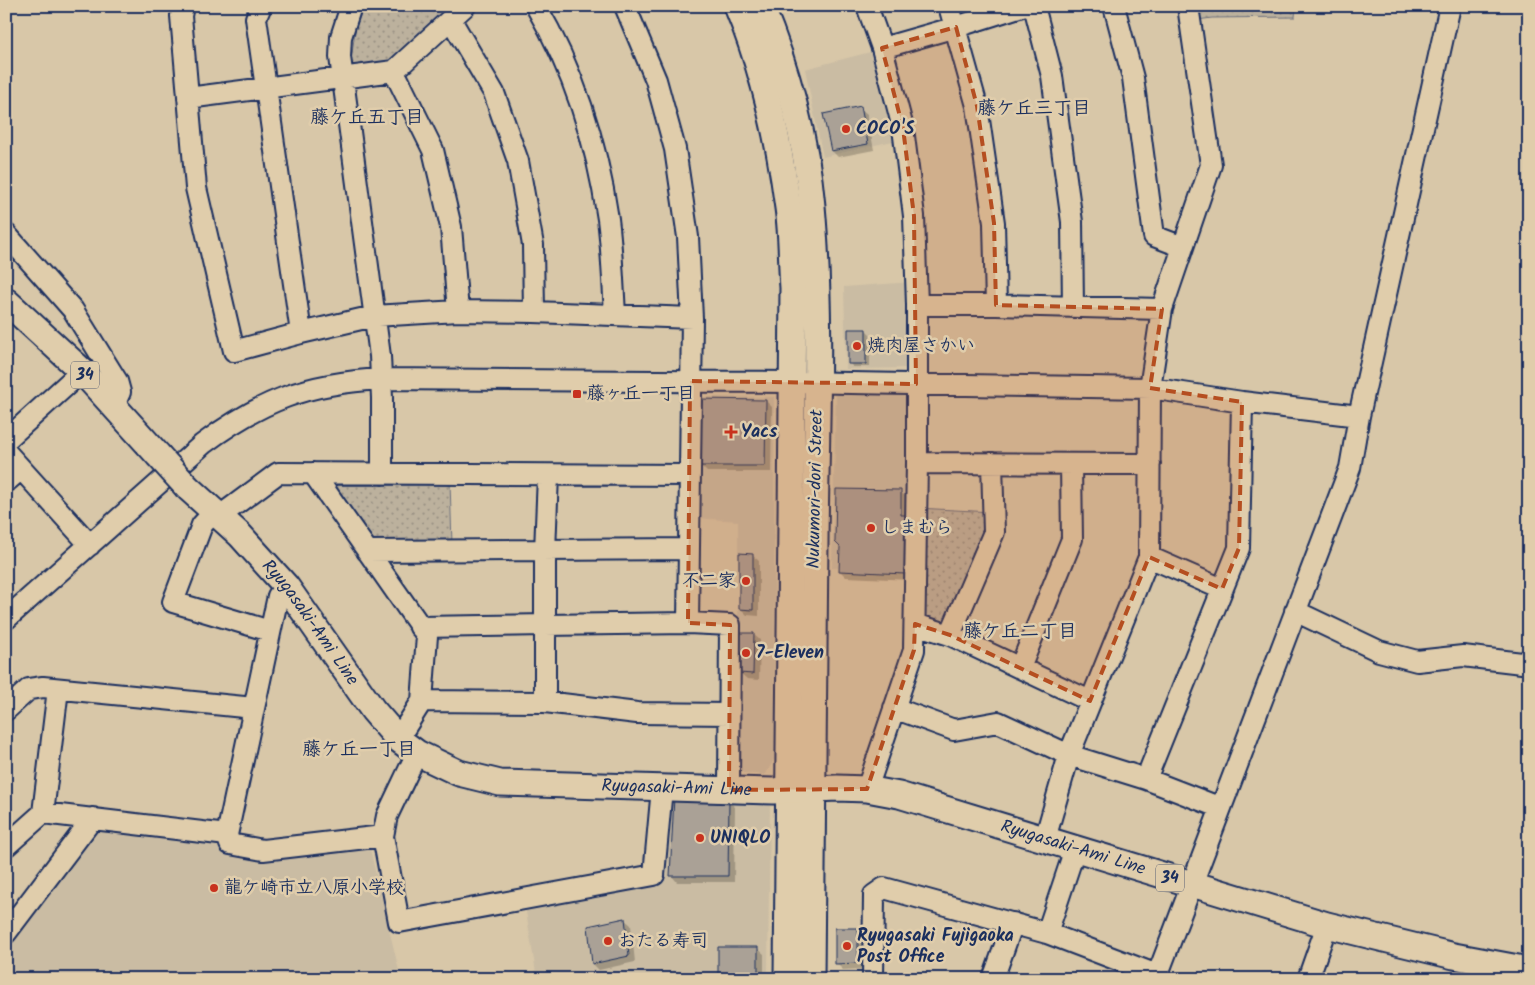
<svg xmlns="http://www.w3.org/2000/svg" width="1535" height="985" font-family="Kalam,'Klee One',sans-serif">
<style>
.built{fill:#cabca3}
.park{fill:url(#park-dots);stroke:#6c707e}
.shadow{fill:#0003}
.building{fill:#aaa196;stroke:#1b2f5e}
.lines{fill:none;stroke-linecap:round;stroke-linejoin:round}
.minor-casing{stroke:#1b2f5e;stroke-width:24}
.major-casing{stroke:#1b2f5e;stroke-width:29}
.minor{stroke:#e0cdab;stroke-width:20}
.major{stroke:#e0cdab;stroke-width:25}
.major-bridge-casing{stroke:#1b2f5e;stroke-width:29;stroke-linecap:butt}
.major-bridge{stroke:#e0cdab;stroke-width:25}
.marked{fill:#b54e20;fill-opacity:0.2;stroke:#b54e20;stroke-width:4;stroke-dasharray:10 6;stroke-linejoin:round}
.poi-dot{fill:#c8321e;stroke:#e0cdab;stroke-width:2}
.labels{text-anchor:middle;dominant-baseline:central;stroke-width:5;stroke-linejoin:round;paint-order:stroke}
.shield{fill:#e0cdab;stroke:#565e75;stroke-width:1}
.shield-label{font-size:16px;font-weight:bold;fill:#1b2f5e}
.poi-label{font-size:18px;font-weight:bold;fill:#1b2f5e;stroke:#e0cdab;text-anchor:start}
.street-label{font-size:18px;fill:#1b2f5e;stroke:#e0cdab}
.neighbourhood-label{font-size:19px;font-weight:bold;fill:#1b2f5e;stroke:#e0cdab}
</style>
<defs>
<pattern id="park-dots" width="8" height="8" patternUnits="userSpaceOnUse" patternTransform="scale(1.25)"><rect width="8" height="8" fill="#bcb19d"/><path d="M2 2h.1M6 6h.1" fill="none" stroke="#989083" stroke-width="1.8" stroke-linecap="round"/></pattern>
</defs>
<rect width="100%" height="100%" fill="#d8c7a8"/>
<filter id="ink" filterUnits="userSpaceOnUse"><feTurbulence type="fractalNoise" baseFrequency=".02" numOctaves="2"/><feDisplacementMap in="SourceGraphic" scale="10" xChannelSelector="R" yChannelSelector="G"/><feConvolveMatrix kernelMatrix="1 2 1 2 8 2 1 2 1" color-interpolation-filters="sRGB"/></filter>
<g filter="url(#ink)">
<path class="built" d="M878 50 897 140 823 157 805 69Z
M912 282V368L846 369 844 287Z
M841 389H905L910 396V569L832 568 836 394Z
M695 397H774L775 758 765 775 743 773 738 765V521L697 518Z
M667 795 770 800 768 973 760 979H537L524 899 661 877Z
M97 825 260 854 368 841 401 979H6V939Z"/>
<path class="park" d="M365 6H437L443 15 391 66 355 69 350 65C355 41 352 29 365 6Z
M1188 6H1296L1295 17 1212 18 1190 21Z
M329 481 450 482 452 544 371 543Z
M917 508 993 512 950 635 915 624Z"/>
<path class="shadow" d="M860 108 867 114 874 150 838 157 832 151Z
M866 330 870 334V367H853L849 363Z
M766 401 772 407 771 472H707L700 465Z
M900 491 907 498 911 580 846 577 840 571Z
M752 555 759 561V616L747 615 740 608Z
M753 634 760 640 759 680 747 679 740 673Z
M728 801 735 807 734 882H677L671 875Z
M624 919 631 925 635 962 599 970 593 964Z
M858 929 864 936V969L843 970 836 963Z
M757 948 764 954V979L719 978Z"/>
<path class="building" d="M861 106 868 144 831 151 823 114Z
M848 329H866V364H848Z
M699 399 766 400 765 466H699Z
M836 489 901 490V515H908L905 574 839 571 840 547 835 542Z
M739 553 753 554V610L739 609Z
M739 633H754L753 674 739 673Z
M674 797 729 800 728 876H670Z
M625 918 629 956 592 964 588 926Z
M835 928H858V963L835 964Z
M718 947H758V978H718Z"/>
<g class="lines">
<g class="minor-casing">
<path id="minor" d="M183 6 181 16 196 188 234 351 301 333 374 316 458 311 534 312 692 318
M261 6 256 18 301 333
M351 6 341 37 340 57 380 356 382 398V474
M536 6C574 71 597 144 608 219 612 250 613 282 615 314
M625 6 656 80 675 149 688 237 692 318 688 623
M949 6 977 106 994 223 996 305
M1034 6 1052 76 1072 222 1073 307
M1114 6 1133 78 1154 236 1183 247
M451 20 494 93 518 161 533 245 534 312
M882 48 956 27 1022 6
M394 71 465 6
M188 98 394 71 433 150 451 227 458 311
M6 234 73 310 117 381 120 392 114 405
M917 305H996L1162 309
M6 440 82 371
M6 452 90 545
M917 463 1150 464
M313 473 427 636 422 701 398 739
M548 475 545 551V625L688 623 730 625 729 790
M6 482 21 469
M215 511 202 525 173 602 270 631
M220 516 278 473 689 475
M367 551 689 549
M1149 557 1222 589
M286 586 278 596 227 835 230 844 263 850 383 836
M1295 611 1379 651 1417 661 1463 656 1522 663 1529 660
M6 619 203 444C262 400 308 383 381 379L793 382 1150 388 1242 402 1359 416
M915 624 950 635 1090 701
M420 627 545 625V702L422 701
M950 635 994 532 992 463
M1020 668 1072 539 1071 464
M545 702 637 713 729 714
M894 708 954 730 998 722 1069 755 1146 779 1221 808
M6 710 29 689 43 687 254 708
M417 753 387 816 383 836 399 922 654 875 662 788
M1146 779 1239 548 1242 402
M867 789 914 650 917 463V305L914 216 903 128 882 48 867 6
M43 813 58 689
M1045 839 1069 755 1149 557 1150 388 1162 309 1211 165 1188 6
M6 846 43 813 227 835
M6 933 93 818
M1047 933 1075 849
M873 979 874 895 884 888 1047 933 1157 975
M993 979 1013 923
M1156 979 1350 468 1359 416 1450 6
M1308 979 1327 925"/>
</g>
<g class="major-casing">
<g id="major">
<path d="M737 6C764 71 779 139 788 208 792 235 791 262 793 288L787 979"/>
<path d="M761 6C787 68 806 139 812 206 822 316 816 430 815 541 813 687 812 833 811 979"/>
<path d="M6 301 82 371 158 455"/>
<path id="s1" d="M187 487 240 535 286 586 373 710 398 739 417 753 459 773 500 783 773 791 837 788 867 789 899 795 1327 925 1454 956 1529 970"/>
</g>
</g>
<use href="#minor" class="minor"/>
<use href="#major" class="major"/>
<g class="major-bridge-casing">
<path id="major-bridge" d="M158 455 187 487"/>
</g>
<use href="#major-bridge" class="major-bridge"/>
</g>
</g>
<path class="marked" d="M956 27 977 106 994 223 996 305 1162 309 1150 388 1242 402 1239 548 1222 589 1149 557 1090 701 950 635 915 624 914 650 867 789 729 790 730 625 688 623 690 381 916 384 914 216 903 128 882 48Z"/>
<g class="poi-dot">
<circle cx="846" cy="129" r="5"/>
<circle cx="857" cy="346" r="5"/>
<rect x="572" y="389" width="10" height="10" rx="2.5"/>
<path d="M728.5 424.5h5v5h5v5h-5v5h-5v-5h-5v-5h5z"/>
<circle cx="871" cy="528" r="5"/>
<circle cx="746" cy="581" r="5"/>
<circle cx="746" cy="653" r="5"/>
<circle cx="700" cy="838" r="5"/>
<circle cx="214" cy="888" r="5"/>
<circle cx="608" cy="941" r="5"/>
<circle cx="847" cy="946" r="5"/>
</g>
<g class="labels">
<g class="shield">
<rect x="71" y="361.5" width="28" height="27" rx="4"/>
<rect x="1156" y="864.5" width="28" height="27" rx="4"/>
</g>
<g class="shield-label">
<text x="85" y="375">34</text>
<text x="1170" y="878">34</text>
</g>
<g class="poi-label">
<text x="856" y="129">COCO'S</text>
<text x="867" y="346">焼肉屋さかい</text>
<text x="587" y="394">藤ヶ丘一丁目</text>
<text x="741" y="432">Yacs</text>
<text x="881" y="528">しまむら</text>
<text x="736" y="581" text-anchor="end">不二家</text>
<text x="756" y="653">7-Eleven</text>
<text x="710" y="838">UNIQLO</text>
<text x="224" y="888">龍ケ崎市立八原小学校</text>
<text x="857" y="936">Ryugasaki Fujigaoka<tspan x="857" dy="21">Post Office</tspan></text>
<text x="618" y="941">おたる寿司</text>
</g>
<g class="street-label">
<text transform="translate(816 489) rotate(-89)">Nukumori-dori Street</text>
<text stroke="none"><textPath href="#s1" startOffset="184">Ryugasaki-Ami Line</textPath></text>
<text stroke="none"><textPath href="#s1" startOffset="619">Ryugasaki-Ami Line</textPath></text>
<text stroke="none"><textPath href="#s1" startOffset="1024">Ryugasaki-Ami Line</textPath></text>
</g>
<g class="neighbourhood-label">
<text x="1034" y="109">藤ケ丘三丁目</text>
<text x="367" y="118">藤ケ丘五丁目</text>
<text x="1020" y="632">藤ケ丘二丁目</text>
<text x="359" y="750">藤ケ丘一丁目</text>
</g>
</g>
<rect width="1535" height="985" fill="none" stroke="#e0cdab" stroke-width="25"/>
<rect x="12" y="12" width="1510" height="960" fill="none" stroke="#1b2f5e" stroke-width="2" filter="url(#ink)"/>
</svg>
